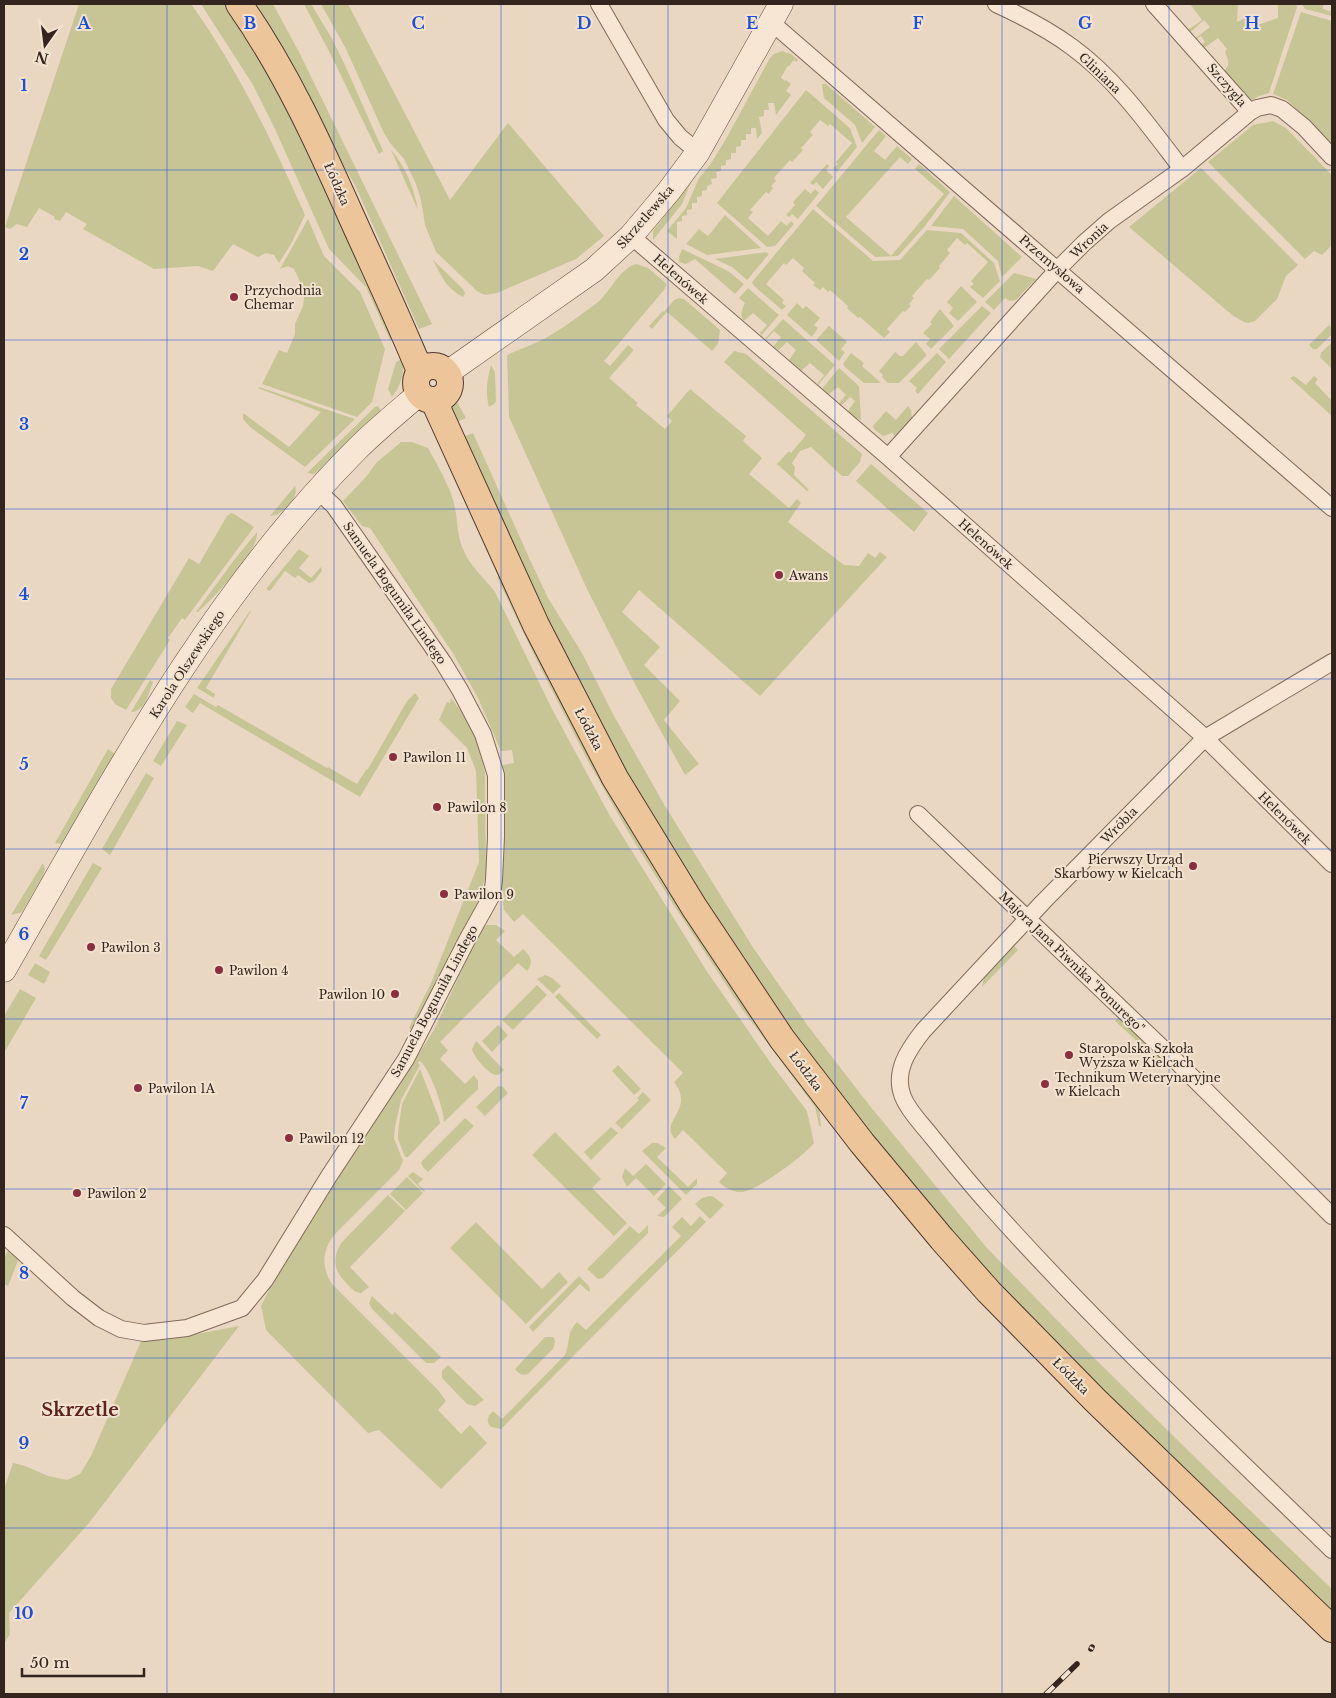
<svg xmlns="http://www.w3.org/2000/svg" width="1336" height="1698" font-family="'Libre Baskerville',serif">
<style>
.green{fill:#c7c596}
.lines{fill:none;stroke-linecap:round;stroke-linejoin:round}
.street-casing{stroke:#82695a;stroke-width:18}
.secondary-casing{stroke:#644b3d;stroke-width:25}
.primary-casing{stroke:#50392e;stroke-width:28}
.street{stroke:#f6e6d3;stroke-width:16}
.secondary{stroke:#f6e6d3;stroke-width:24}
.primary{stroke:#ecc69a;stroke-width:26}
.rail-casing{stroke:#33241d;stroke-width:5.5}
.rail{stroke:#f2e3d0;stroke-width:4;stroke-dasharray:11;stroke-linecap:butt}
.grid{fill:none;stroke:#1d4ed8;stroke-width:1;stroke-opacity:0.55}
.poi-dot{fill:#8d2e3e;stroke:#f2e3d0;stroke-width:2}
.labels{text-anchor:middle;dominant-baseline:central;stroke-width:4;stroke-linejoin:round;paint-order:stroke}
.street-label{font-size:12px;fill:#33241d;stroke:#f2e3d0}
.poi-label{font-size:12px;fill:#33241d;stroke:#f2e3d0;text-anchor:start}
.district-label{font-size:18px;font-weight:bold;fill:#5d2320;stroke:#f2e3d0}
.grid-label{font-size:16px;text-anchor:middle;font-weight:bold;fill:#1d4ed8;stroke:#f2e3d0;stroke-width:4;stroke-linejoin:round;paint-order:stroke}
</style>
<rect width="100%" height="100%" fill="#ead7c1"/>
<path class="green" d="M79 4H191C239 71 272 141 305 215L291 244 279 263 274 255 266 253 258 257 233 244 213 271 198 266 154 269 83 229 87 224 66 212 60 221 54 219 55 217 39 208 27 227 17 224 10 229 5 227Z
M201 4H227L286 100 394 342 390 340 366 287 329 249 274 127 253 85Z
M251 4H273L299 52 432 324 419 329 355 185Z
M304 4H311L331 37 344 63 383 151 379 154 332 57Z
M321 4H348L450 200 508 123 604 236 576 259 497 293 485 295 477 291 436 252 425 225 421 200 416 184 404 159 390 143 383 131 346 49Z
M1190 4H1238L1237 22 1249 16V28L1278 18V4H1296L1297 7 1269 93 1259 96 1252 100 1247 99 1224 71C1231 64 1228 59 1225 52L1227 49 1218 38 1203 49 1198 48 1205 42 1201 36 1193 42 1192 41 1210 27 1204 20 1187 35 1185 32 1202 20Z
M1302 4 1323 5V9L1332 12V16L1305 9Z
M1301 12 1332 21V145L1287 100 1273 94Z
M782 51 791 54 798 60 797 62 794 60 789 66 787 67 781 78 785 81 786 80 791 84 786 91 791 95 776 115 774 103H768L769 110H764V116L759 117 762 133 757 139 756 128H751V134H746V140H741V146L736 147V153H731V159L726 160V165L721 166V171L716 172 717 178 711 179 712 184 707 186V190L702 191V196L697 197V203H692V209L687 210V215L682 216V221L677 222V239L667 231 686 208 699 178 710 165 726 139 770 58 774 54Z
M822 84H826L875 127 862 143 855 125 824 98Z
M806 90 850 128 857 147 837 172 833 168 838 164 836 162 852 143 830 124 828 126 820 120 810 132 813 135 801 148 803 150 792 162 790 160 774 178 776 181 771 186 773 188 769 194 766 192 750 210 753 212 748 218 768 236 781 221 787 226 791 221 794 224 775 246 767 247 717 203Z
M1273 121 1286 128 1332 175V245L1322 255 1314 251 1305 259 1208 162 1253 125Z
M879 130 886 136 874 151 885 160 897 146 912 159 908 164 900 157 846 217 891 256 944 194 915 169 919 164 950 192 925 226 898 256 875 257 816 206Z
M391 150C406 167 414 188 418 210Z
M827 164 829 166 826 170 833 177 823 189 816 182 813 185 810 183Z
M1201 168 1298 265 1286 276 1277 299 1255 321 1248 323 1244 322 1232 315 1129 227Z
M691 182 682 204 653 240V231Z
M805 189 811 194 815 189 819 193 798 219 792 214 789 217 786 215 795 205 793 202Z
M954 196 1022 257 1002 277 998 261 963 229 931 226Z
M813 209 873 261 900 260 927 230 961 233 994 263 1000 281 983 298 970 287 974 284 971 281 988 262 967 243 965 245 957 238 947 250 950 253 939 266 940 268 929 280 927 279 912 296 914 298 909 304 911 306 905 312 903 311 887 329 890 332 884 338 860 317 858 318 847 308 848 306 830 290 828 292 823 287 820 290 813 285 815 283 802 271 804 268 793 258 786 265 784 263 766 284 784 300 782 303 786 306 782 310 753 285 752 282Z
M725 215 761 248 707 255 686 244 699 229 708 236Z
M308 219 324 256 360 292 385 349 372 402 357 417 262 384 279 350 287 353 295 334V324L303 306 305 292 294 269 288 266 280 269Z
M682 249 728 271 744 284 735 294 695 259 686 264 679 262V257Z
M766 252 769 254 747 280 732 267 715 259Z
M433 260 463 289 465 293 463 297C446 288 442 277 433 260Z
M636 264 648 268 667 284 664 290 604 361 610 366 628 345 634 350 609 378 638 403 636 405 665 429 672 421 667 416 690 389 746 436 743 441 762 458 749 474 789 508 797 499 801 503 788 522 844 565 859 566 868 553 875 558 880 552 887 557 760 696 639 590 622 612 660 647 644 665 680 701 664 720 699 764 685 775 636 686 587 589 509 417 507 355C518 350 529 346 540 341 559 331 580 316 598 302 611 291 619 269 636 264Z
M1014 273 1036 279 1016 300 1010 301 1005 298 994 310 985 302Z
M961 286 977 302 958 321 949 313 953 308 947 302Z
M748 288 779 315 761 336 760 333 767 325 753 313 745 320H743C740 314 742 308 745 303L739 298Z
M679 298 684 299 720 330 718 344 712 351 667 312 652 329 649 326 663 311 664 312 674 300Z
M797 303 803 309 806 306 820 318 814 325 818 328 812 337 787 315Z
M982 306 991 313 949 359 939 349Z
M940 309 954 326 931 349 926 344 930 339 923 333 932 324 930 322Z
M783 319 835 365 818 385V383L824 375 810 363 801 371 789 360 796 350 787 342 779 350 773 347 781 337 774 331 766 340 765 339Z
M1329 325 1332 328V334L1317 349H1313L1309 345Z
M829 326 847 342 841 349 845 352 839 361 816 340Z
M916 342 926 354V356L899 383H888L882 377 883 375 879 371 895 352 900 356H903Z
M1332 342V369L1320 357 1321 353Z
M734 351 746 354 862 454 860 462 848 476H842L811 447 800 451 792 463 795 467 794 475 809 490 807 491 777 464 789 451 791 453 806 435 724 362Z
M851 353 864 363 862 366 881 383H864L845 367 843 364Z
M937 353 946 362 918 394 915 391 917 388 909 381Z
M403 358C404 373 402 384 392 397L388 389 396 362Z
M491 365 495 372 496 401 494 404 489 407C485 391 487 380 491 365Z
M839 368 859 386 861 420 856 419 848 411 855 401 850 397 843 404 840 405V402L846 395 838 387 828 395 822 389Z
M1294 376 1306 385 1314 376 1318 379 1315 383 1332 401V416L1290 378Z
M259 387 355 419 305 467 250 427 243 419V413L289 447 321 412 258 388Z
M450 394 454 396 466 418 454 423 447 399Z
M378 406 381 411 318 471 314 474 307 473 375 407Z
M908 406 911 410 912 418 895 436 892 433 883 436 874 429 873 426 886 411 896 420Z
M473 433 531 562 548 598 582 653 614 716 665 806 754 949 808 1026 870 1106 987 1248 1087 1351 1207 1469 1332 1589V1615L990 1278 812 1062 656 828 586 702 461 438Z
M401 442H412L428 448C437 465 452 489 455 508 458 523 457 536 463 549 470 567 484 577 495 592L552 709 610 816 706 970 772 1065 807 1111 814 1143C804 1156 759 1189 743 1192 734 1193 725 1188 719 1182L727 1173 683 1130 675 1139C658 1120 696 1111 674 1082L683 1073 523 914 514 922 504 910 502 896 501 880 504 857 503 765 514 763 512 750 501 751 478 698 454 655 370 528 362 526 343 501 366 477 376 463Z
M871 464 928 513 914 532 856 481Z
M295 486C299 499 284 515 270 516Z
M231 513 234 514 254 527 185 620 182 618 168 638 170 640 126 710 115 704 111 698V689L189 558 199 564 227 516Z
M257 532C260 551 212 599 198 612H196L234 560Z
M299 549 309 556 299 568 311 578 321 567 322 571 314 581 309 583 298 575 295 578 285 571 270 591 266 589Z
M499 576 819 1106 821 1127 819 1125 815 1107 742 1009 675 907 627 830 588 761 536 659 497 577Z
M250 611H251L206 688 215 694 214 698 197 688Z
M150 680 153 682C148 694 146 711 131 712Z
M415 693 419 698 360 797 200 703 193 713 185 707 194 694 216 707 218 705 327 768 328 767 357 784 366 770 368 769 407 701Z
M451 698 462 713 477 741 485 773 486 875 477 904 452 952 415 1032 409 1028 431 983 479 862 476 771 467 748 439 720 447 702 450 703Z
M177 721 187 725 161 766 153 761Z
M108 749 115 754 62 844 55 843Z
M146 773 154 778 110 855 102 849Z
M43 863 45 870 43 876 22 912 11 915Z
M93 863 102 868 46 960 39 956Z
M486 925H496L505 931 496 940 514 957 523 949C531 956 534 962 527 971L518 963 440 1042 448 1050 440 1059 465 1084 474 1075 478 1081V1089L444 1122C444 1109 430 1069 420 1061L418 1063 420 1065 401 1100 395 1127 394 1138 403 1161 399 1170 335 1234C322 1250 321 1267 332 1284L438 1390 446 1401 438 1410 461 1434 470 1425 487 1443 441 1489 379 1430 368 1433 266 1330 261 1306 270 1288 268 1286 434 1030 479 933Z
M1014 946 1018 950 982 987 984 977Z
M35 963 50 972 44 984 28 975Z
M545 975 552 978 561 986 553 994 537 979Z
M537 985 547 995 513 1030 502 1020Z
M20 989 36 998 4 1053V1016Z
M559 993 601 1035 597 1039 555 997Z
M1119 1017 1163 1060 1162 1064 1115 1021Z
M498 1025 508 1035 492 1052 482 1041Z
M476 1041 504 1070C502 1072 500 1075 497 1075 490 1076 473 1056 472 1049Z
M618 1065 641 1089 634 1095 612 1071Z
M420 1069 439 1118 440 1123 408 1157H405L398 1139V1132L402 1104Z
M498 1086 503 1087 508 1093 485 1116 476 1107Z
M643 1092 651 1100 622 1129 615 1123 639 1100 637 1098Z
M465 1118 474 1126 428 1172 423 1167 421 1163 423 1160Z
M611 1127 618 1133 591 1160 584 1152Z
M555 1132 601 1179 592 1188 627 1223 614 1236 532 1155Z
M652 1143H657L666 1148 657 1157 688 1187 697 1178V1184L686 1195 642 1151Z
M646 1164 666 1184 654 1196 636 1178 627 1187 622 1177 625 1168 633 1176Z
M413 1172 423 1179 418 1184 425 1191 424 1192 408 1176Z
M407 1177 423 1193 406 1210 390 1194Z
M669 1186 682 1199 664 1217 657 1216 666 1208 657 1199Z
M388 1195 405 1211 350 1267 369 1287 361 1293C355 1293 352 1289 348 1285 334 1272 331 1258 342 1242Z
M710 1196 714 1197 724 1205 710 1219 695 1204 702 1198Z
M700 1216 706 1222 512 1418 501 1429 491 1427C485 1421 488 1416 493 1411L502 1419 565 1355C571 1341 566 1333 577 1322L586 1330 681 1236 672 1227 682 1217 691 1226Z
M476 1222 542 1289 559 1272 568 1282 526 1324 450 1248Z
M648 1225V1233L603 1278 598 1279 587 1269 630 1226 639 1234Z
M9 1249 19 1258 8 1286 4 1284V1258Z
M579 1276 589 1286 590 1290 589 1292 580 1284 533 1332 529 1327Z
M372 1296 392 1315 395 1312 441 1357 434 1363H426L372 1309 369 1303Z
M239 1326 89 1523 9 1613 10 1634 4 1644V1489L13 1463 25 1466 48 1476 67 1480 80 1474 91 1456 142 1339 165 1340Z
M545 1337H553C556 1341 555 1344 553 1349L528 1374C522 1376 519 1374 515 1369Z
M448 1365 484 1400 475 1406 467 1404 442 1378V1371Z"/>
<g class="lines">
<g class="street-casing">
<path id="street" d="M599 4 666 120 680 137 698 152
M996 4C1022 16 1049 30 1072 47 1116 79 1149 126 1182 169
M1154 4 1250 112
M771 22 1332 508
M631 236 888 457 1201 734 1332 864
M888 457 1058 269 1084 243 1109 221 1182 169 1250 112 1257 108 1271 105 1282 109 1304 127 1332 157
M1332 662 1205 738 1043 902 923 1031C908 1050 893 1072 903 1097 909 1112 922 1124 932 1137 951 1160 970 1184 990 1206 1098 1327 1216 1437 1332 1550
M918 814 1176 1061 1332 1216
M4 1235 73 1298 99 1318 121 1329 144 1333 187 1328 242 1308 265 1280 329 1176 406 1059 467 940 492 895 494 880 496 837V775L483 734 460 690 443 662 334 506 318 491"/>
</g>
<g class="secondary-casing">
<path id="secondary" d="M447 373 594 270 631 236 669 191 698 152 781 4
M4 970C108 789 207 599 357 449 376 430 398 412 419 394"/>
</g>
<g class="primary-casing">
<path id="primary" d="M239 4C286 71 319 144 352 218 375 269 399 320 420 371
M416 383a17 17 0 1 1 34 0a17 17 0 1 1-34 0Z
M434 401 536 625 615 778 694 907 782 1039 862 1143 942 1239 989 1292 1096 1401 1332 1629"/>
</g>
<use href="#street" class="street"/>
<use href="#secondary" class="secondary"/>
<use href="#primary" class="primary"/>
<g class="rail-casing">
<path id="rail" d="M1091 1649 1092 1647
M1046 1694 1077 1664"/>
</g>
<use href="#rail" class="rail"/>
</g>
<path class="grid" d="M167 4V1694M334 4V1694M501 4V1694M668 4V1694M835 4V1694M1002 4V1694M1169 4V1694M4 170H1332M4 340H1332M4 509H1332M4 679H1332M4 849H1332M4 1019H1332M4 1189H1332M4 1358H1332M4 1528H1332"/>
<g class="poi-dot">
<circle cx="234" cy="297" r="5"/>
<circle cx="779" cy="575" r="5"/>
<circle cx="393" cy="757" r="5"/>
<circle cx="437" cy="807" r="5"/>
<circle cx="1193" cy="866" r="5"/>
<circle cx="444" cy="894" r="5"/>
<circle cx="91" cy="947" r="5"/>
<circle cx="219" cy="970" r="5"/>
<circle cx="395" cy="994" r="5"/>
<circle cx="1069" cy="1055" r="5"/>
<circle cx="1045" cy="1084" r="5"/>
<circle cx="138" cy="1088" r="5"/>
<circle cx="289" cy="1138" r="5"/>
<circle cx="77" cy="1193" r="5"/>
</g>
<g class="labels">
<g class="street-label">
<text transform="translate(1100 73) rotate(44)">Gliniana</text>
<text transform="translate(1227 85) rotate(49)">Szczygla</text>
<text transform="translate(337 184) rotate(66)">Łódzka</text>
<text transform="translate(645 217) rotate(-49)">Skrzetlewska</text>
<text transform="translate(1089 240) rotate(-43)">Wronia</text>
<text transform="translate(1052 264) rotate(41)">Przemysłowa</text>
<text transform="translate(681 279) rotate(41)">Helenówek</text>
<text transform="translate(986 544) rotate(42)">Helenówek</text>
<text transform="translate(395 593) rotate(55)">Samuela Bogumiła Lindego</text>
<text transform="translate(187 664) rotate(-57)">Karola Olszewskiego</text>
<text transform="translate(589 729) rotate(62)">Łódzka</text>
<text transform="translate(1285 818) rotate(45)">Helenówek</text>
<text transform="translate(1119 825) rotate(-45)">Wróbla</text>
<text transform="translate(1072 962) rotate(44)">Majora Jana Piwnika "Ponurego"</text>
<text transform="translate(434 1001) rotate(-62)">Samuela Bogumiła Lindego</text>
<text transform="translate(806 1071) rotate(53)">Łódzka</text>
<text transform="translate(1071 1376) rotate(45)">Łódzka</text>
</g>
<g class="poi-label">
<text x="244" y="290">Przychodnia<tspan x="244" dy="14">Chemar</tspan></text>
<text x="789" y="575">Awans</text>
<text x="403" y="757">Pawilon 11</text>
<text x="447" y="807">Pawilon 8</text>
<text x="1183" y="859" text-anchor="end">Pierwszy Urząd<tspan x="1183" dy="14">Skarbowy w Kielcach</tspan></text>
<text x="454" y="894">Pawilon 9</text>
<text x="101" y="947">Pawilon 3</text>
<text x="229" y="970">Pawilon 4</text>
<text x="385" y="994" text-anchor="end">Pawilon 10</text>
<text x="1079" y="1048">Staropolska Szkoła<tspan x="1079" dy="14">Wyższa w Kielcach</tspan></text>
<text x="1055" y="1077">Technikum Weterynaryjne<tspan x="1055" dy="14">w Kielcach</tspan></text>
<text x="148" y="1088">Pawilon 1A</text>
<text x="299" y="1138">Pawilon 12</text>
<text x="87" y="1193">Pawilon 2</text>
</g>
<g class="district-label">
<text x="80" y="1410">Skrzetle</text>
</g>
</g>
<g class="grid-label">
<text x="84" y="29">A</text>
<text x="250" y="29">B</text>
<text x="418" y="29">C</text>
<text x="584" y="29">D</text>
<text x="752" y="29">E</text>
<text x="918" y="29">F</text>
<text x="1085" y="29">G</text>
<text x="1252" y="29">H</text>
<text x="24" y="91">1</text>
<text x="24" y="260">2</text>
<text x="24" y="430">3</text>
<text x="24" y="600">4</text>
<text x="24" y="770">5</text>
<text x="24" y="940">6</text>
<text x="24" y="1109">7</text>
<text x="24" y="1279">8</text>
<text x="24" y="1449">9</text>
<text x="24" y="1619">10</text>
</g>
<rect width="1336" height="1698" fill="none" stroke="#33241d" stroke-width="10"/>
<g transform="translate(45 45) rotate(194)" stroke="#f2e3d0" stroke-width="4" paint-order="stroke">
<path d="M0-4L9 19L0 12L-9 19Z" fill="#33241d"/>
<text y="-8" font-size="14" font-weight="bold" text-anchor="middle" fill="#33241d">N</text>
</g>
<path d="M22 1668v8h122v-8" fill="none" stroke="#33241d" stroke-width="2.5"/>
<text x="30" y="1668" font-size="15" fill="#33241d" stroke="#f2e3d0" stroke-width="4" paint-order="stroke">50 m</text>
</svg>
